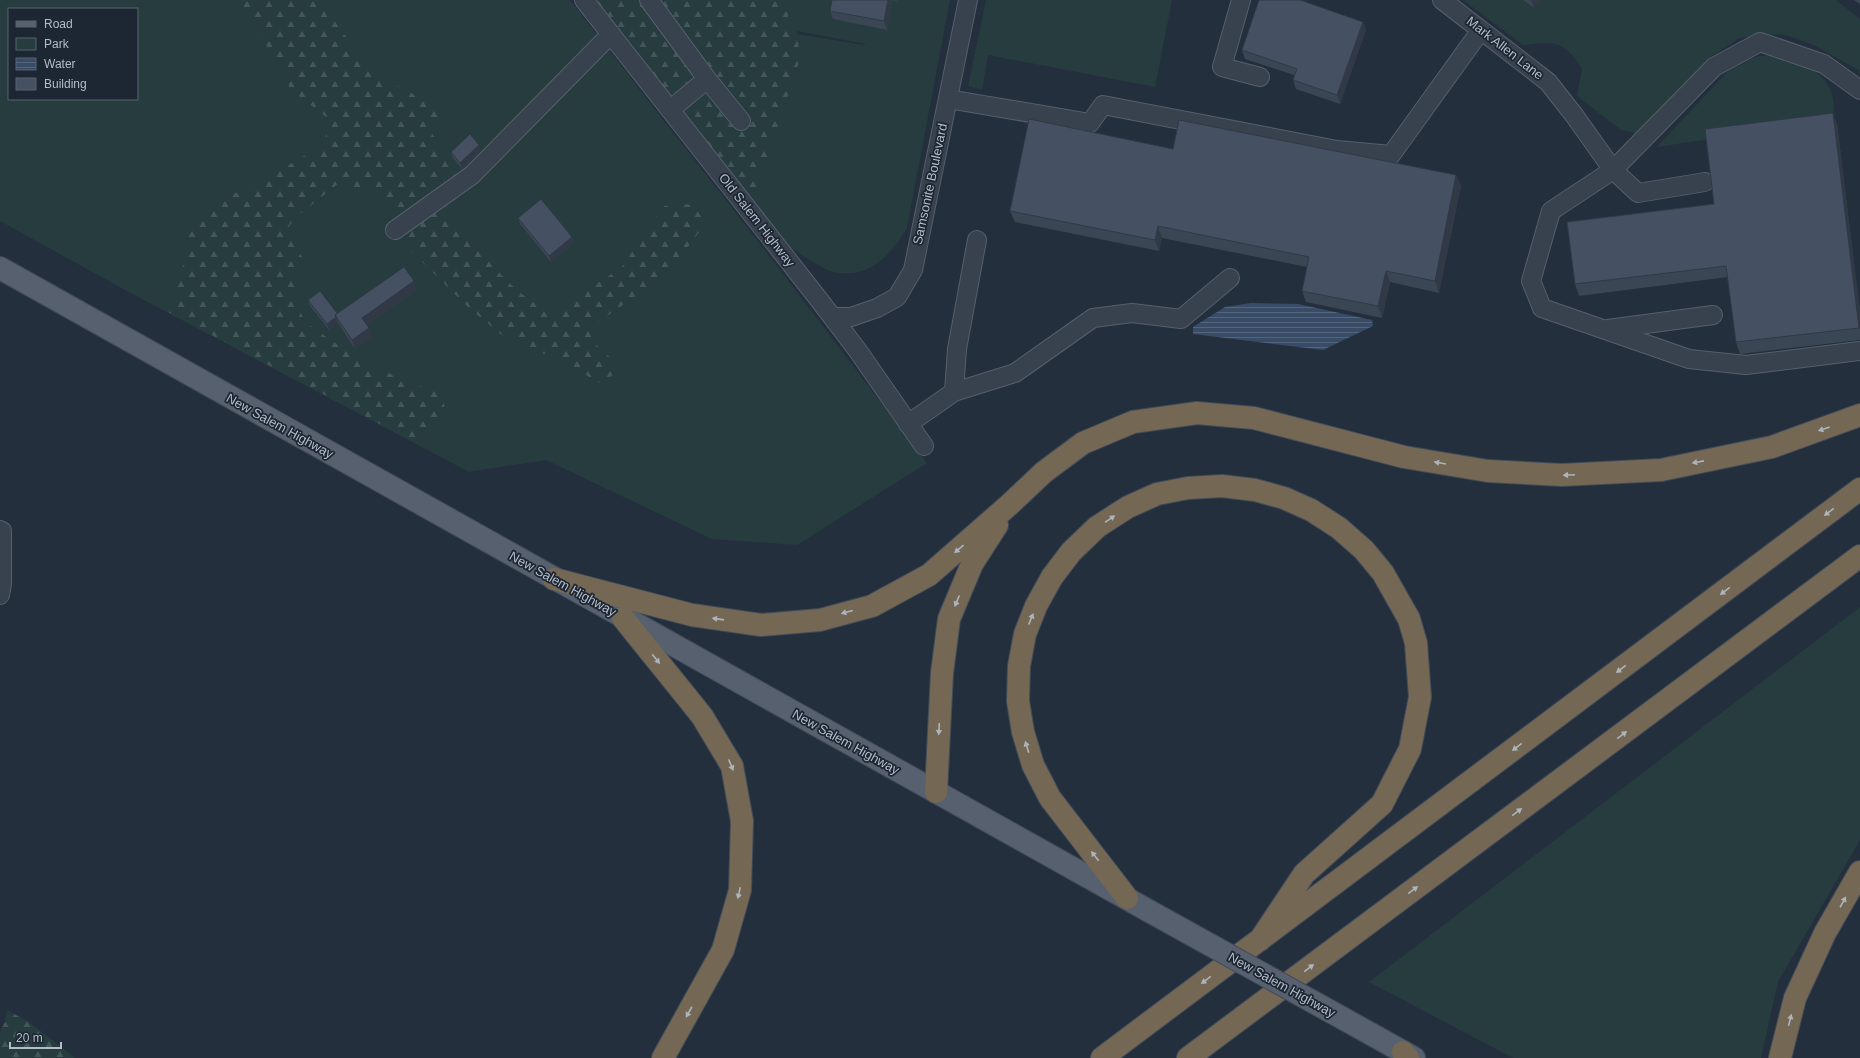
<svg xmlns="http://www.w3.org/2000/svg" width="1860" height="1058" font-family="Helvetica,sans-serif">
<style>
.green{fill:#263c3f;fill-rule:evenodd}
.forest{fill:url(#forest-firs)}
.water{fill:url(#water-rules)}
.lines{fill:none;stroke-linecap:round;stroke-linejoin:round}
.minor-casing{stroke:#565f6c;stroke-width:20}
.major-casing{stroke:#414a57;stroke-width:24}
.highway-casing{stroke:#434c59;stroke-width:24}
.minor{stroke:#38414e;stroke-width:18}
.major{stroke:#56606e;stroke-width:22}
.highway{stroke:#746855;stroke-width:22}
.major-bridge-casing{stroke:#414a57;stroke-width:24;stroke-linecap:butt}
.major-bridge{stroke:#56606e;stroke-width:22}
.wall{fill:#3b4654}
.shaded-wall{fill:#303945}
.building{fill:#455162;stroke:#303945}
.oneway{fill:#aeb4bd}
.labels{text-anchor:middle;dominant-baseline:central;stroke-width:3.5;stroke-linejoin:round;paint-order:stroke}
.street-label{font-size:13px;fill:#b4bcc9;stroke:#1d2633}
</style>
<defs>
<pattern id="forest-firs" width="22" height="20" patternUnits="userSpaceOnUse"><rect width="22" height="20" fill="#263c3f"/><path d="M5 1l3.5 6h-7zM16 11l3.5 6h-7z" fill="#435659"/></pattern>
<pattern id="water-rules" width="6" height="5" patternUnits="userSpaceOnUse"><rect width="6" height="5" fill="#394c67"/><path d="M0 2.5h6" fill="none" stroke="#53647b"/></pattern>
</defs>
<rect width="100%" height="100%" fill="#242f3e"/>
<path class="green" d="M0 0H570L774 262 927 463 797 545 712 539 546 460 469 472 125 290 0 221ZM9 9H137V99H9Z
M596 0H950L907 228C890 256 870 279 833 272 823 270 800 253 790 248ZM797 31 865 44V45L797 34Z
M986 0H1172L1155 87 988 55 982 90 968 86Z
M1463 0H1836L1860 19V71L1814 45 1782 34 1739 38 1709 58 1646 128 1635 133 1621 130 1577 96 1582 69C1564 40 1555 41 1523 45Z
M1777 54C1799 62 1827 71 1833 98 1834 105 1834 113 1835 120L1657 147 1729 70 1755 57Z
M1860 607V840L1778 982 1761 1058H1513L1369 982Z"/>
<path class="forest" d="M238 0H319L368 66 392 83 442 109 431 132 456 169 445 210C476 246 508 291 551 313L621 268 664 206 692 204 706 223 677 261 647 288 590 328 597 346 613 360 615 374 598 383 555 354H531L503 336 470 309 413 253 382 195 339 183 294 219 286 231 304 260 292 296 306 323 363 362 414 384 443 394 445 412 426 433 408 439 168 312 184 262 185 239 203 208 260 182 324 144 329 119 291 90 250 16Z
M595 0H792L785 29 797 34 800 59 753 201Z
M7 1010 29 1022 75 1058H0V1031L5 1022Z"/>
<path class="water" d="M1251 303 1298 304 1372 320 1373 326 1323 350 1193 334V327L1225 307Z"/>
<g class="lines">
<g class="minor-casing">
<path id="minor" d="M584 0 820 301 858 351 924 446
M649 0 707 79
M1241 0 1222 67 1260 77
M1442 0 1548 82 1574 115 1613 170 1638 193 1705 182
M1860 90 1824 64 1760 42 1714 67 1613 170 1551 211 1531 281 1542 308 1689 359 1746 365 1860 351
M948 99 1090 123 1103 105 1337 150 1391 155 1481 30
M670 110 707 79 741 121
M395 230 472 175 611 34
M833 317H851L877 308 897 297 913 270 968 0
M1608 329 1713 315
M954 392 1015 373 1093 318 1132 313 1181 319 1230 278
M908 424 954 392 957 349 977 240
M0 530 2 531V584L0 595"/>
</g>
<g class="major-casing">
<path id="major" d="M0 268 1149 911
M1371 1034 1414 1058"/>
</g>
<g class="highway-casing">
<path id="highway" d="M554 579 692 615 761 625 820 620 872 606 929 575 1009 505 1044 472 1083 443 1133 422 1197 413 1254 418 1404 457 1488 471 1562 475 1661 470 1772 447 1860 415
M623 618 702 716 732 766 742 821 740 890 723 950 663 1058
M936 792 942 673 949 619 972 564 997 525
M1127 898 1050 798 1033 765 1023 732 1018 701 1019 666 1025 634 1036 606 1052 577 1071 552 1097 527 1128 507 1157 494 1188 488 1222 486 1255 490 1284 498 1311 510 1339 528 1364 550 1383 573 1409 619 1416 643 1420 697 1410 749 1382 804 1304 874 1260 940
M1403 1052 1408 1058
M1102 1058 1860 489
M1188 1058 1860 556
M1780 1058 1795 998 1825 933 1860 872"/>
</g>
<use href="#minor" class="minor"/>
<use href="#major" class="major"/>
<use href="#highway" class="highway"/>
<g class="major-bridge-casing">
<path id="major-bridge" d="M1149 911 1371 1034"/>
</g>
<use href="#major-bridge" class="major-bridge"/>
</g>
<path class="wall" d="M832 0H897V1L892 0 887 30 833 19 830 11Z
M1259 0H1303L1304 1 1366 30 1340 104 1296 89 1293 80 1294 75 1245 59 1242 50Z
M1523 0H1540L1534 8Z
M1854 0H1860V4Z
M1837 124 1860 312V340L1740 354 1736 342 1728 277 1579 296 1575 284 1714 204Z
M1173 149 1456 175 1461 186 1439 293 1390 282 1382 318 1306 302 1302 291 1307 267 1162 238 1159 251 1015 222 1010 211Z
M481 150 462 169 453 158 451 152Z
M518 218 572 237 574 243 551 262 520 224Z
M417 290 367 325 369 328 372 337 355 349 338 323 329 330 310 306 308 300 337 313Z"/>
<path class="shaded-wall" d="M888 0H892L887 30 884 21Z
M1531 0H1540L1534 8Z
M1363 22 1366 30 1340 104 1337 95Z
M1833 113 1837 124 1860 312V330L1859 328Z
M479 145 481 150 462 169 460 163Z
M1456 175 1461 186 1439 293 1435 281Z
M1158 226 1162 238 1159 251 1155 240Z
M572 237 574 243 551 262 549 256Z
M1386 271 1390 282 1382 318 1378 306Z
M414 281 417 290 365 327 362 318Z
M336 317 338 323 329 330 327 324Z
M369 328 372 337 355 349 352 340Z"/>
<path class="building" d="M832 0H888L884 21 830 11Z
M1259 0H1300L1363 22 1337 95 1293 80 1297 69 1242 50Z
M1833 113 1859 328 1736 342 1726 266 1575 284 1567 222 1714 204 1705 129Z
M1029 119 1173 149 1179 120 1456 175 1435 281 1386 271 1378 306 1302 291 1309 257 1158 226 1155 240 1010 211Z
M470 134 479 145 460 163 451 152Z
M541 199 572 237 549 256 518 218Z
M404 267 414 281 362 318 369 328 352 340 335 315Z
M320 291 337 313 335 315 336 317 327 324 308 300Z"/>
<defs><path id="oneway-solid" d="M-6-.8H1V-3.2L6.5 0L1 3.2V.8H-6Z"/></defs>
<g class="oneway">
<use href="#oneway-solid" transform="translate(1824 429) rotate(161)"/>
<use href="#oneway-solid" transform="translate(1698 462) rotate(169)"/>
<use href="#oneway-solid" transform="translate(1440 463) rotate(-170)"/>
<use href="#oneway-solid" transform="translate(1569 475) rotate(177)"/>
<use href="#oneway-solid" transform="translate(1829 512) rotate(143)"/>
<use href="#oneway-solid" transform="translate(1110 519) rotate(-34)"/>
<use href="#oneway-solid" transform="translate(959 549) rotate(139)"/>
<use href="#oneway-solid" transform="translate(1725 591) rotate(143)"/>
<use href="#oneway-solid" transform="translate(957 601) rotate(113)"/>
<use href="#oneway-solid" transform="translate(847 612) rotate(165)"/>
<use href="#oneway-solid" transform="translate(718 619) rotate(-172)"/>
<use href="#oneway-solid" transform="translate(1031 619) rotate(-68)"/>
<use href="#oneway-solid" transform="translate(656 659) rotate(51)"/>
<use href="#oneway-solid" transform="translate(1621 669) rotate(143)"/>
<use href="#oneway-solid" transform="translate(939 729) rotate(93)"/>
<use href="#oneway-solid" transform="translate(1622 735) rotate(-37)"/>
<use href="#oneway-solid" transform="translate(1027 747) rotate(-107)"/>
<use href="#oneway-solid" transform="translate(1517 747) rotate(143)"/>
<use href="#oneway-solid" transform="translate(731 765) rotate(67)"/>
<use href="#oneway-solid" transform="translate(1517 812) rotate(-37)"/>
<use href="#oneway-solid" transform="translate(1095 856) rotate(-128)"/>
<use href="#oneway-solid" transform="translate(1413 890) rotate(-37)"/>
<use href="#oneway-solid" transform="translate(739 893) rotate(102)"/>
<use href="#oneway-solid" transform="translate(1843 902) rotate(-61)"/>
<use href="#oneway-solid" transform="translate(1309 968) rotate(-37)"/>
<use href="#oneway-solid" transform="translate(1206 980) rotate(143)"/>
<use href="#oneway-solid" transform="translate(689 1012) rotate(119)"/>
<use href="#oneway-solid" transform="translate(1790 1020) rotate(-76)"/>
</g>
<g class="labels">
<g class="street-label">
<text transform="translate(1505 48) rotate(38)">Mark Allen Lane</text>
<text transform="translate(930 184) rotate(-78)">Samsonite Boulevard</text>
<text transform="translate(757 220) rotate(52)">Old Salem Highway</text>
<text transform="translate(280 426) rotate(29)">New Salem Highway</text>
<text transform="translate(563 584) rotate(29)">New Salem Highway</text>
<text transform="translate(846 742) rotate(29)">New Salem Highway</text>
<text transform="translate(1282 985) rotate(29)">New Salem Highway</text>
</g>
</g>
<rect x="8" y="8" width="130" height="92" fill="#1d2633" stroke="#59626f"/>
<rect x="16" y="21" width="20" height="6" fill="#56606e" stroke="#59626f"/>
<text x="44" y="28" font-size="12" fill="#b4bcc9">Road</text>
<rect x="16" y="38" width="20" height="12" fill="#263c3f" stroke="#59626f"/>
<text x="44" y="48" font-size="12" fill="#b4bcc9">Park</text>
<rect x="16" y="58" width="20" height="12" fill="url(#water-rules)" stroke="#59626f"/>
<text x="44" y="68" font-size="12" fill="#b4bcc9">Water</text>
<rect x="16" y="78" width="20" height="12" fill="#455162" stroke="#59626f"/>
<text x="44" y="88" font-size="12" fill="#b4bcc9">Building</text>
<path d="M10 1042v6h51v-6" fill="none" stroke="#b4bcc9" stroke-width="2"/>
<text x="16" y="1042" font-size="12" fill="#b4bcc9" stroke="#1d2633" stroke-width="3" paint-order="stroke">20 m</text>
</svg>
